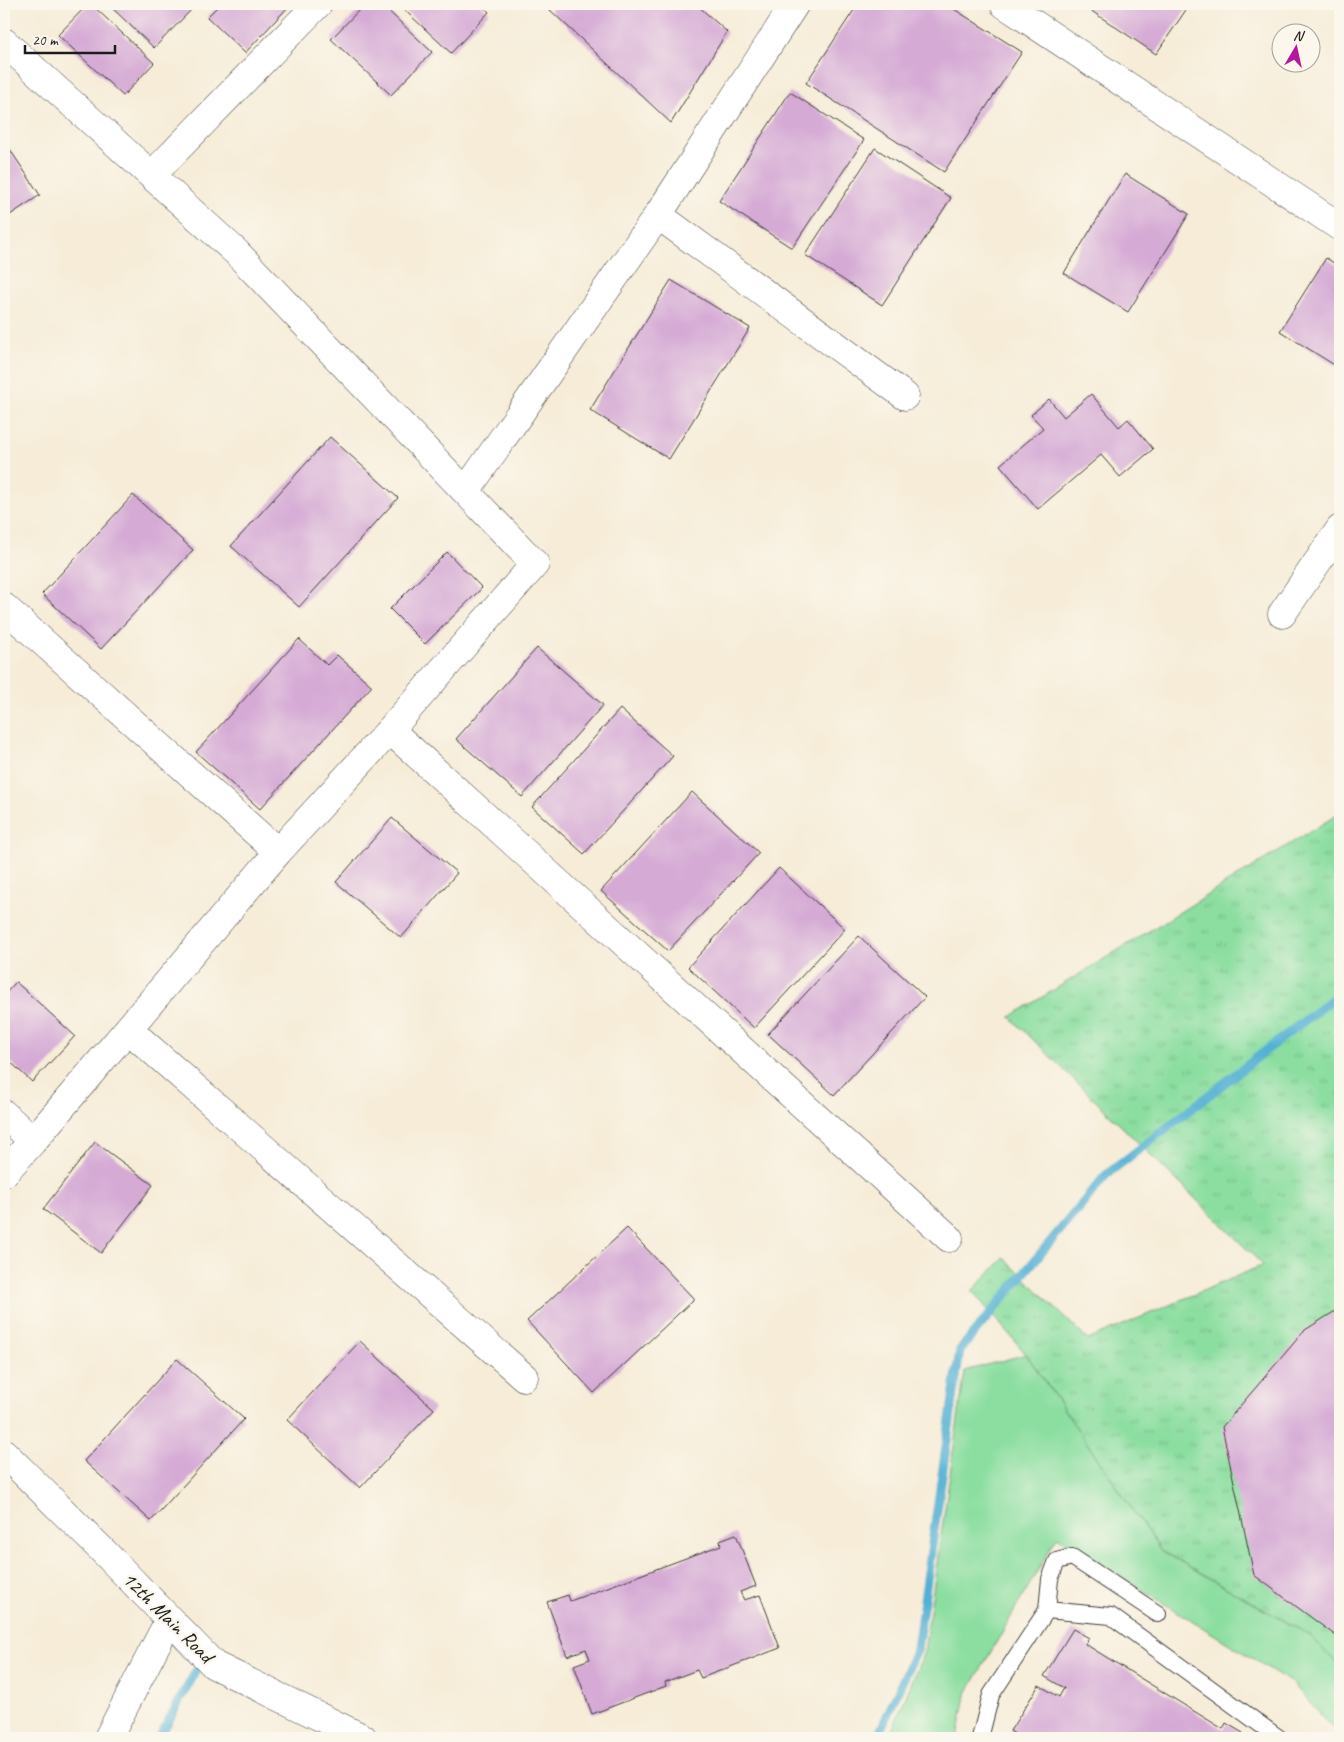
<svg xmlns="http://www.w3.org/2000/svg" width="1344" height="1742" font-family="Caveat,sans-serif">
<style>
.grass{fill:url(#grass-tufts);stroke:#547d5e}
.green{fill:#8bdea0;stroke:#547d5e}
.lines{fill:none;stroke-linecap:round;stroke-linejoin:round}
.stream{stroke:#55b1d3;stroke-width:9}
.building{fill:#d5aad5}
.service-casing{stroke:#3d3b38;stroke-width:18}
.minor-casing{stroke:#3d3b38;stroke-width:29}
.service{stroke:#fff;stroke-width:16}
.minor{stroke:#fff;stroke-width:28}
.labels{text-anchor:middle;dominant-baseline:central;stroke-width:5;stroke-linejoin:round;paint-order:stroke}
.street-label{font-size:21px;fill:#1c1c1c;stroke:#fbf7ec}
</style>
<defs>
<pattern id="grass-tufts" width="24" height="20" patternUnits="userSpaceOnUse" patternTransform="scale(1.25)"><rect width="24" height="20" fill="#8bdea0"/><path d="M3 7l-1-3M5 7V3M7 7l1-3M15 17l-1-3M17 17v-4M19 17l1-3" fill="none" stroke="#77be89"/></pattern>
</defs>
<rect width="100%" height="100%" fill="#fbf7ec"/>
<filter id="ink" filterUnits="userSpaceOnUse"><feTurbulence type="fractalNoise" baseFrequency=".02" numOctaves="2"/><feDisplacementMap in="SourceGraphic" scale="10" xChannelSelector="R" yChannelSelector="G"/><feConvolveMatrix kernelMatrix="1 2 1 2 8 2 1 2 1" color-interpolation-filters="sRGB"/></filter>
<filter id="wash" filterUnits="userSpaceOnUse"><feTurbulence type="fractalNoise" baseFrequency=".0096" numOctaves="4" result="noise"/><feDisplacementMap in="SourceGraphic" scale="20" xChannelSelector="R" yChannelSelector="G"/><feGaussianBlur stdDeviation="1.12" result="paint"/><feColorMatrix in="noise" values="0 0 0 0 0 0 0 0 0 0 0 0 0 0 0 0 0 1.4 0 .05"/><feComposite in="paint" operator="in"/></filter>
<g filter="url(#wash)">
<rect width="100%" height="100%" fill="#f6ecd8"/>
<path class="grass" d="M1340 813V1667L1311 1636 1160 1550 1026 1354 972 1291 1004 1258 1088 1340 1263 1265 1010 1017Z"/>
<path class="green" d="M1026 1354 1160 1550 1311 1636 1340 1667V1736L1292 1683 1057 1537 966 1695 958 1738H889L924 1652 965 1371Z"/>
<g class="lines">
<path class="stream" d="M159 1738 196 1671
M877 1738 917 1649 960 1350 1106 1175 1340 993"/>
</g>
<g id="blocks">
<path class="building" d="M88 4H91L154 63 123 96 58 35Z
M108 4H191L194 7 154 48Z
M220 4H288L290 5 245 53 207 17Z
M365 4H381L432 52 391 95 331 39Z
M398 4H480L489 12 451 53Z
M558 4H696L727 32 671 123 550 10Z
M858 4H946L1022 52 944 172 806 83Z
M1090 4H1190L1156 54 1087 8Z
M790 92 864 140 792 248 719 201Z
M9 148 40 195 4 219V151Z
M875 148 951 198 882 305 805 255Z
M1125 174 1189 214 1128 312 1064 273Z
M1326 258 1340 267V358L1336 366 1280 331Z
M671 280 750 328 669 459 590 410Z
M1091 394 1119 427 1128 419 1153 449 1120 477 1101 455 1038 509 1000 465 1043 428 1031 415 1049 399 1064 417Z
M4 415 9 420 4 426Z
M330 437 398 498 299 607 231 546Z
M133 495 193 550 101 649 42 594Z
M447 552 482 588 425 644 390 609Z
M299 639 327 665 337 655 372 686 260 809 196 752Z
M537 648 603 705 522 797 456 739Z
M620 709 673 756 584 854 532 807Z
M692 792 759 853 668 951 601 891Z
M392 818 457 873 401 938 336 882Z
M779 868 845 929 754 1028 688 967Z
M859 936 925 997 834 1095 768 1034Z
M16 982 75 1036 32 1082 4 1056V995Z
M95 1142 153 1185 101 1253 43 1209Z
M627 1228 694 1299 594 1393 527 1321Z
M1340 1308V1639L1254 1575 1222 1427 1305 1330Z
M360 1341 434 1409 360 1488 287 1420Z
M177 1359 244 1419 151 1521 84 1461Z
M736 1534 756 1586 740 1592 744 1600 760 1595 780 1648 701 1678 697 1670 665 1682 666 1686 592 1714 574 1665 590 1659 586 1649 567 1656 547 1602 568 1595 570 1601 721 1545 720 1540Z
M1073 1629 1089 1638 1085 1644 1223 1729 1226 1723 1243 1733 1240 1738H1021L1010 1731 1039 1685 1059 1697 1064 1688 1044 1676Z
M4 1730 20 1738H4Z"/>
</g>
</g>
<g filter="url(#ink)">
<use href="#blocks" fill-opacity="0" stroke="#3d3b38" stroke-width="1"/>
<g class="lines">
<g class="service-casing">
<path id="service" d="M1047 1610 1050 1579 1057 1561 1072 1557 1158 1614
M980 1738 991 1695 1047 1610 1111 1616 1279 1738"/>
</g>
<g class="minor-casing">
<path id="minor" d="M1004 4 1340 227
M4 42 236 252 535 564 390 730 278 852 33 1141 4 1173
M152 175 318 4
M658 215 905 396
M466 491 658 215 795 4
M4 607 278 852
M1282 614 1340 529
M390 730 949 1238
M128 1029 524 1377
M4 1114 33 1141
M4 1453 105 1553 214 1665 363 1738
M108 1738 169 1620"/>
</g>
<use href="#service" class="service"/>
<use href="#minor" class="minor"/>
</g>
</g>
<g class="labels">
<g class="street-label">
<text transform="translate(168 1617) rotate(45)">12th Main Road</text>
</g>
</g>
<rect width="1344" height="1742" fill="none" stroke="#fbf7ec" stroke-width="20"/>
<g transform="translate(1296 48) rotate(9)"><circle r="24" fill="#fbf7ec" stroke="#a29f99"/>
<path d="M0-4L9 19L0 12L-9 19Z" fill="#b5179e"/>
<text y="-8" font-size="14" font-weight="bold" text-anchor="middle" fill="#1c1c1c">N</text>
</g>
<path d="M25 45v8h90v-8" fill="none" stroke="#1c1c1c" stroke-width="2.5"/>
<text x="32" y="45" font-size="15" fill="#1c1c1c" stroke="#fbf7ec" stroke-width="4" paint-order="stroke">20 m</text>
</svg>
